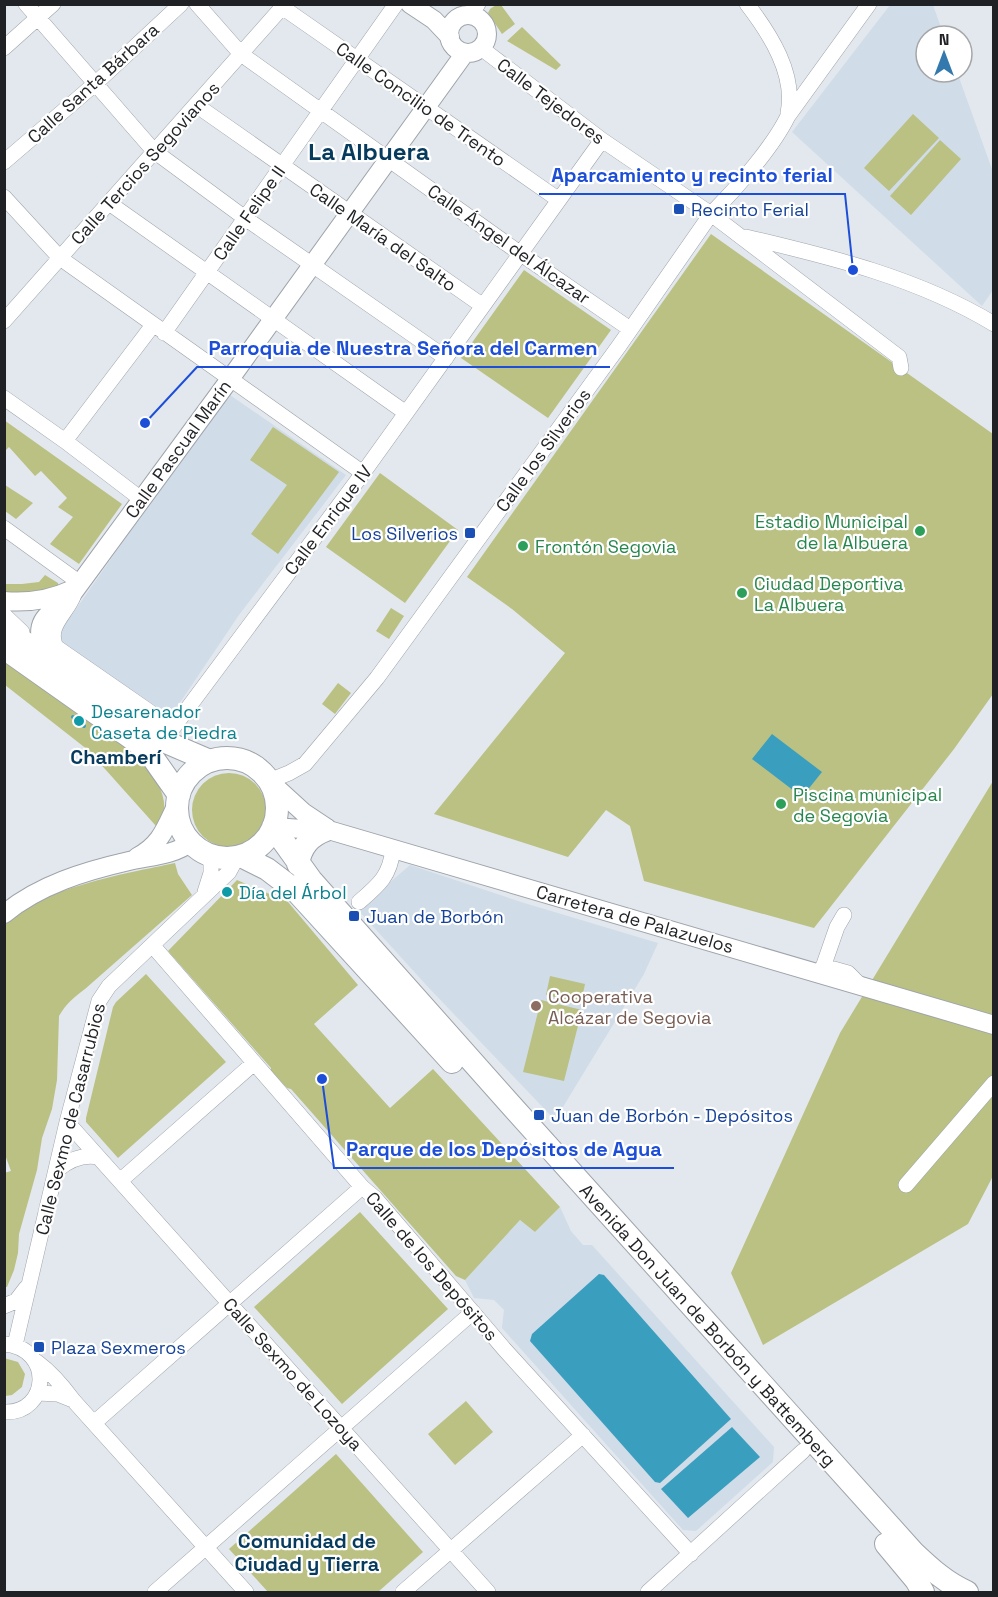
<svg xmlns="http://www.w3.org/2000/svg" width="998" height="1597" font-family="'Space Grotesk',sans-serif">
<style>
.built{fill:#d0dce8}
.green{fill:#bac183}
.water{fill:#3a9ebf}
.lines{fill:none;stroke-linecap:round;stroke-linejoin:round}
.stream{stroke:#3a9ebf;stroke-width:4}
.minor-casing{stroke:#9ea4aa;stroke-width:16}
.tertiary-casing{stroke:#9ea4aa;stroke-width:20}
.primary-casing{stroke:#9ea4aa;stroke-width:24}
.minor{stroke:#fff;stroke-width:15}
.tertiary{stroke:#fff;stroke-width:18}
.primary{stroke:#fff;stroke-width:22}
.transit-dot{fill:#1a4fb4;stroke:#fff;stroke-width:2}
.leisure-dot{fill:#2e9e5b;stroke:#fff;stroke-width:2}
.culture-dot{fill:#0f9aa8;stroke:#fff;stroke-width:2}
.education-dot{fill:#8d6e63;stroke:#fff;stroke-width:2}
.labels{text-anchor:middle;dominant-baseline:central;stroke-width:4.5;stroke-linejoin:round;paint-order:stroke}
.street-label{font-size:18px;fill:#1f2124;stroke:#fff}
.transit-label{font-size:18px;fill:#164399;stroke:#fff;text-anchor:start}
.leisure-label{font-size:18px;fill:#27864d;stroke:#fff;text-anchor:start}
.culture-label{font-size:18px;fill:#0d838f;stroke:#fff;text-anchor:start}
.education-label{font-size:18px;fill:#785e54;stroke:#fff;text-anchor:start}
.neighbourhood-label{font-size:20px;font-weight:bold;fill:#063b5e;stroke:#fff}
.district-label{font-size:24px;font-weight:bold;fill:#063b5e;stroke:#fff}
.leader{fill:none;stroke:#1d4ed8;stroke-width:2}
.callout-dot{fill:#1d4ed8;stroke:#fff;stroke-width:2}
.callout-label{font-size:20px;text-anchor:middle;font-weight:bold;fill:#1d4ed8;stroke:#fff;stroke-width:4.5;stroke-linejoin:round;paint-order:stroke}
</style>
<rect width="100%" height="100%" fill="#e2e8ee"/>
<path class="built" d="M890 5H933L944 36H926V72H957L993 172V290L982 306 792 132Z
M227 393 346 475 239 615 171 716 55 639Z
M410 865 521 902 658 943 644 974 555 1120 428 987 358 910Z
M560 1207 571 1231 583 1245H592L774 1447 773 1462 696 1531 683 1530 502 1328 504 1310 494 1300 474 1298 465 1280 520 1220 535 1232Z"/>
<path class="green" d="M496 5H501L515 24 502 34 488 13 490 9Z
M522 27 561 65 556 70 507 41Z
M913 114 939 138 889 191 864 168Z
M940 140 961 159 911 215 890 196Z
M711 234 993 434V694L954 749 814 928 644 881 630 826 606 810 568 857 434 814 565 653 512 609 467 577Z
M524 270 611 330 548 418 461 358Z
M4 420 122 504 79 564 50 544 73 517 58 507 67 498 41 471 35 476 9 447 5 451Z
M273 427 339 472 278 554 251 534 287 485 250 460Z
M380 473 458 530 405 603 326 547Z
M5 485 33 503 16 519 5 511Z
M45 575 58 583 59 589 5 595V584H22L39 582Z
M391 608 404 616 389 639 376 631Z
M4 656 137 752C151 769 178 806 156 826L88 750 5 685Z
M338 683 351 693 335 714 322 704Z
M192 810a37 37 0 1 1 74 0a37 37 0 1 1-74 0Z
M993 781V1176L968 1224 763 1345 731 1273 840 1033Z
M175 863 178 874 192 895 85 989C74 997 66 1004 59 1016L57 1080 52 1109 42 1138 37 1170 19 1234 18 1253 14 1270 7 1287H5L4 1173 11 1171 4 1152 5 925C42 887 124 874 175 863Z
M237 880 288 902 358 985 314 1024 390 1108 433 1069 560 1207 535 1232 520 1220 465 1280 456 1276 291 1089 287 1088 271 1071V1068L168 951Z
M146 974 226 1062 118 1158 86 1122V1118L113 1007 116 1002Z
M550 976 585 984 581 1003 546 995Z
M541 1000 582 1010 564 1081 523 1072Z
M360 1212 448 1309 342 1404 254 1307Z
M4 1358 18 1362 25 1374 22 1387 12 1395 5 1396Z
M466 1401 493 1432 455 1465 428 1434Z
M336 1454 423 1552 378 1592H268L229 1549Z"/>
<path class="water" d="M772 734 822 772 802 797 752 759Z
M599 1274 604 1275 731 1419 660 1483 655 1482 530 1341 532 1334Z
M732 1427 760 1457 688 1518 661 1489Z"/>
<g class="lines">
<path class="stream" d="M73 717 84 726"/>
<g class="minor-casing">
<path id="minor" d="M26 4 154 151 245 218 446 358
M197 4 241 54 521 254 630 329
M747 4C770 34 796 74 788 113
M282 7 559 200
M469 15 478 4
M4 48 53 4
M481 48 602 140 711 214 899 357 901 368
M196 105 483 306
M4 162 96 83 181 4
M4 197 60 258 363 473
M109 203 406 413
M746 237C831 257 918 278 994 324
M4 321 285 4
M164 333 396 4
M4 398 65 441 141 499
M65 441 153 325
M4 528 80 583
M73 597C66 614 46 627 56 647L173 728 363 473 602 140
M4 615 22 632
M269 781 289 773 305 764 377 678 619 346 711 214C736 189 773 147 788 116L869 4
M205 892 211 873V855
M359 902C379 885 390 876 393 849
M153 946 362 1187 375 1198 505 1350 691 1554
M823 966 848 973 860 985
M821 973 837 927 844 915
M67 1122 488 1592
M57 1170C69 1160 82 1154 98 1157
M120 1181 254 1063
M906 1185 994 1083
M4 1306 16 1301 26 1288
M4 1344C54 1348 50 1414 4 1412
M15 1345 67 1122 99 1001 109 986 229 872 237 857
M37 1362C52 1373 62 1385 73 1400L246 1592
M37 1393 58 1394 73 1400
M94 1423 362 1187
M155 1592 473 1312
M403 1592 583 1435
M648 1592 803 1451"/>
</g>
<g class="tertiary-casing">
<path id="tertiary" d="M410 4 434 20 450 37
M449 34a19 19 0 1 1 38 0a19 19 0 1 1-38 0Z
M4 601C28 603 50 600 71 590
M49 660C41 644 33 626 51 612 58 607 64 604 70 597L230 379 465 53
M269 781 303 812 327 828
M273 827 332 831 994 1025
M137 857C162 844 166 826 178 802
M4 914C39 885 85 871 129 861 150 856 173 856 191 842"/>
</g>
<g class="primary-casing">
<path id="primary" d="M4 628 168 743 210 761
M4 648 137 742 153 758 179 795
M177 808a50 50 0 1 1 100 0a50 50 0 1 1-100 0Z
M273 827 311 880 510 1104 914 1553C930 1568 946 1583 967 1592
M241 856 267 869 296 891 452 1062
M298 864C301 846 310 836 326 830
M886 1544 916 1580 923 1592"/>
</g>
<use href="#minor" class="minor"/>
<use href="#tertiary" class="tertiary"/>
<use href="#primary" class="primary"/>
</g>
<g class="transit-dot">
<rect x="673" y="203" width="12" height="12" rx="3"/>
<rect x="464" y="527" width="12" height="12" rx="3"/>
<rect x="348" y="910" width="12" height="12" rx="3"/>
<rect x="533" y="1109" width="12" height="12" rx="3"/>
<rect x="33" y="1341" width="12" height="12" rx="3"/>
</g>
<g class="leisure-dot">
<circle cx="920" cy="531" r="6"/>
<circle cx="523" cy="546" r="6"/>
<circle cx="742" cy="593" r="6"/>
<circle cx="781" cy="804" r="6"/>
</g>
<g class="culture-dot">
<circle cx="79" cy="721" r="6"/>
<circle cx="227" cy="892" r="6"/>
</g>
<circle class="education-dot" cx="536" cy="1006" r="6"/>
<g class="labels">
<g class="street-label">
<text transform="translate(93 83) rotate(-42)">Calle Santa Bárbara</text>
<text transform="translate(551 101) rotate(37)">Calle Tejedores</text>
<text transform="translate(421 104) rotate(35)">Calle Concilio de Trento</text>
<text transform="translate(145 163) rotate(-48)">Calle Tercios Segovianos</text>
<text transform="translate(249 213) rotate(-55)">Calle Felipe II</text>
<text transform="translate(383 237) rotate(35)">Calle María del Salto</text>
<text transform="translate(509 244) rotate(35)">Calle Ángel del Álcazar</text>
<text transform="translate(178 449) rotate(-54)">Calle Pascual Marín</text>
<text transform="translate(543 450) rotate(-54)">Calle los Silverios</text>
<text transform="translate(328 520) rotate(-53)">Calle Enrique IV</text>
<text transform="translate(635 919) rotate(16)">Carretera de Palazuelos</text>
<text transform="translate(70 1119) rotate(-76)">Calle Sexmo de Casarrubios</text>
<text transform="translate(432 1266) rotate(49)">Calle de los Depósitos</text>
<text transform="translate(708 1325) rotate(48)">Avenida Don Juan de Borbón y Battemberg</text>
<text transform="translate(293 1374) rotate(48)">Calle Sexmo de Lozoya</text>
</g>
<g class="transit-label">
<text x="691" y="209">Recinto Ferial</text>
<text x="458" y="533" text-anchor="end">Los Silverios</text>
<text x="366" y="916">Juan de Borbón</text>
<text x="551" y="1115">Juan de Borbón - Depósitos</text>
<text x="51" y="1347">Plaza Sexmeros</text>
</g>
<g class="leisure-label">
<text x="908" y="521" text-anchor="end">Estadio Municipal<tspan x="908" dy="21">de la Albuera</tspan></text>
<text x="535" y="546">Frontón Segovia</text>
<text x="754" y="583">Ciudad Deportiva<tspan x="754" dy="21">La Albuera</tspan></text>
<text x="793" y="794">Piscina municipal<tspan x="793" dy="21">de Segovia</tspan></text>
</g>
<g class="culture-label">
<text x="91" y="711">Desarenador<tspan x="91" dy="21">Caseta de Piedra</tspan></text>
<text x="239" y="892">Día del Árbol</text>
</g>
<g class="education-label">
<text x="548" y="996">Cooperativa<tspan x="548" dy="21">Alcázar de Segovia</tspan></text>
</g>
<g class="neighbourhood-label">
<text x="116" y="757">Chamberí</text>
<text x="307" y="1541">Comunidad de<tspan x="307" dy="23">Ciudad y Tierra</tspan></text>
</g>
<g class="district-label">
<text x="369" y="151">La Albuera</text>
</g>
</g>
<path class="leader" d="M853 270L845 194H539M145 423L197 367H610M322 1079L334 1168H674"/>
<g class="callout-dot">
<circle cx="853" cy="270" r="6"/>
<circle cx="145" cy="423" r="6"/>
<circle cx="322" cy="1079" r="6"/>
</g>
<g class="callout-label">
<text x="692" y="182">Aparcamiento y recinto ferial</text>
<text x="403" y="355">Parroquia de Nuestra Señora del Carmen</text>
<text x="504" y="1156">Parque de los Depósitos de Agua</text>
</g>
<rect width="998" height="1597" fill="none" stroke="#1f2124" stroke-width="12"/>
<g transform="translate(944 54)"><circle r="28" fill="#ffffff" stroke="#a5a6a7" stroke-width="1.5"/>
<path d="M0-4.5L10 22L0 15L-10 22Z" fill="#3479ae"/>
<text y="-9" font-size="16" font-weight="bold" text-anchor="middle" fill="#1f2124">N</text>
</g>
</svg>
